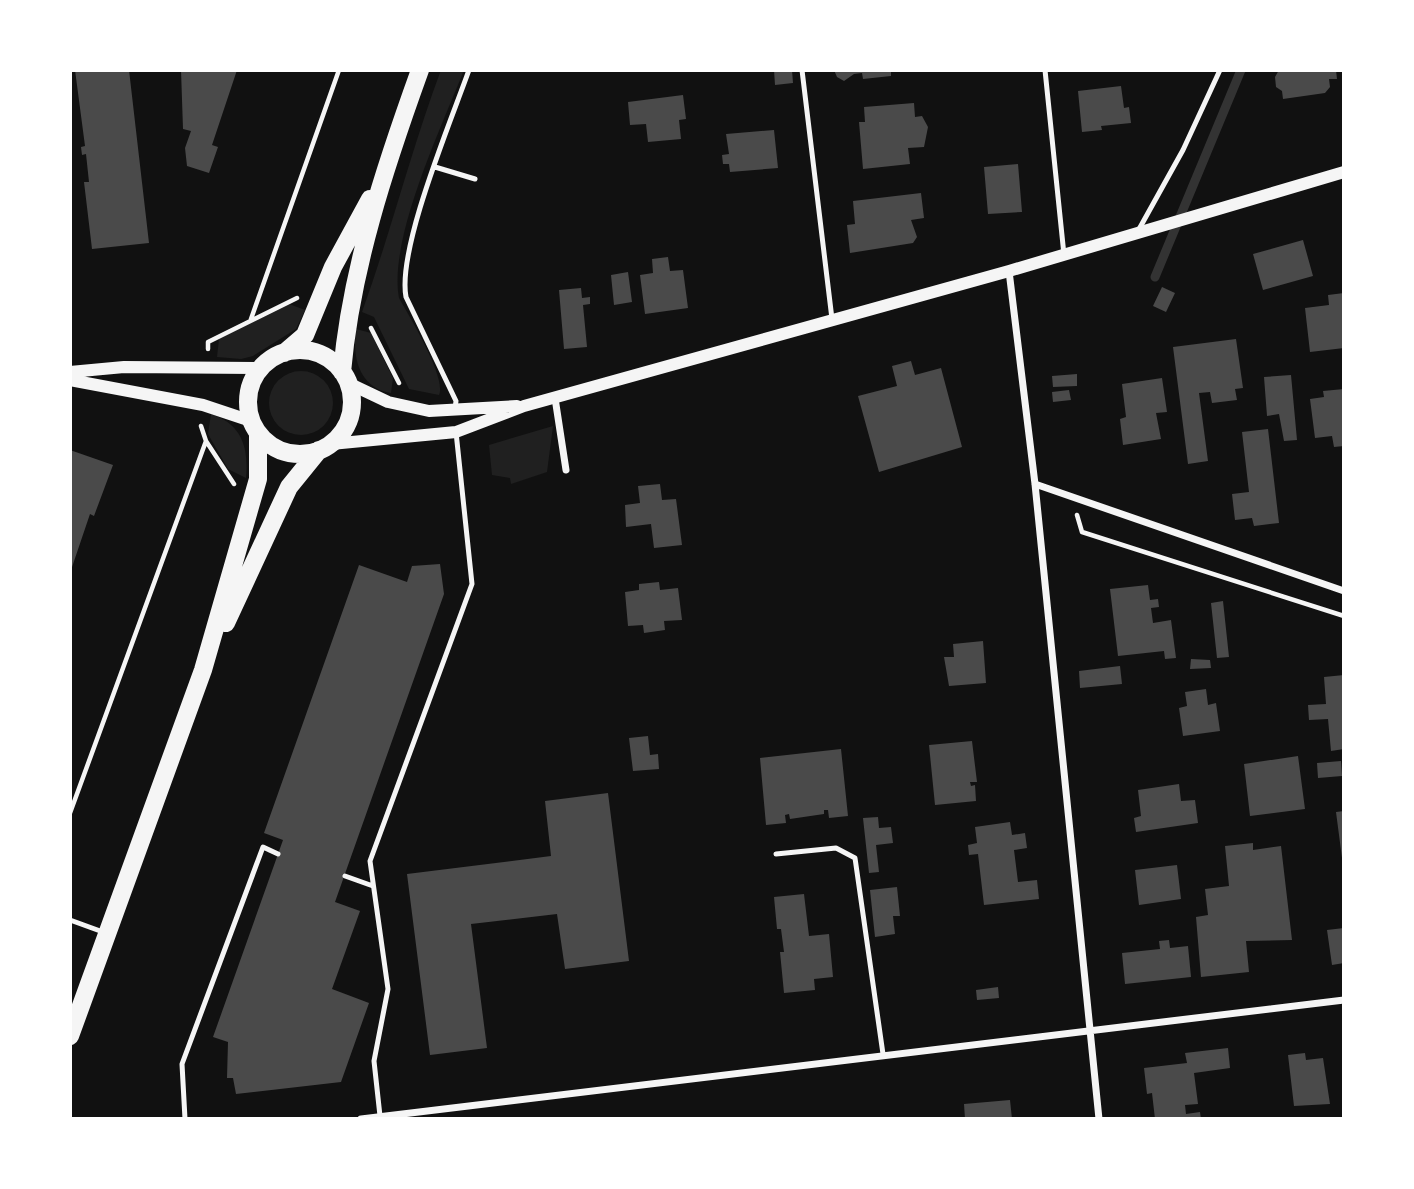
<svg xmlns="http://www.w3.org/2000/svg" width="1414" height="1189" font-family="'DM Sans',sans-serif">
<style>
.green{fill:#202020}
.lines{fill:none;stroke-linecap:round;stroke-linejoin:round}
.stream{stroke:#333;stroke-width:9}
.building{fill:#4a4a4a}
.path{stroke:#f5f5f5;stroke-width:4.5}
.service{stroke:#f5f5f5;stroke-width:5}
.minor{stroke:#f5f5f5;stroke-width:7}
.tertiary{stroke:#f5f5f5;stroke-width:12}
.primary{stroke:#f5f5f5;stroke-width:18}
</style>
<rect width="100%" height="100%" fill="#111"/>
<path class="green" d="M441 70H464C442 126 388 239 399 298 409 316 447 378 439 395L409 389 374 317 362 312C391 232 411 150 441 70Z
M289 304 305 310 296 329 253 356 241 359 217 357 219 339Z
M356 329 371 333 393 378 391 393C359 388 352 357 356 329Z
M269 403a32 32 0 1 1 64 0a32 32 0 1 1-64 0Z
M211 414C242 424 249 448 246 478L228 469 208 434Z
M553 426 547 472 511 484 510 478 492 475 489 445Z"/>
<g class="lines">
<path class="stream" d="M1155 277 1241 70"/>
</g>
<path class="building" d="M75 70H129L149 243 92 249 84 182H89L86 154 82 155 81 147 85 146Z
M181 70H237L212 145 218 147 209 173 187 166 185 148 191 131 183 129Z
M774 70H792L793 83 775 85Z
M834 70H891V76L863 79 862 73 854 74 844 81 837 77Z
M1279 70H1336L1337 79H1329L1330 87 1325 93 1283 99 1282 91 1276 87 1275 77Z
M1121 86 1124 108 1129 107 1131 123 1101 126 1102 130 1082 132 1078 91Z
M683 95 686 119 679 120 681 139 648 142 646 124 630 125 628 102Z
M914 103 915 117 922 116 928 127 924 147 908 148 910 164 863 169 859 122H865L864 107Z
M774 130 778 168 730 172 729 164H723L722 155 729 154 726 134Z
M1018 164 1022 212 988 214 984 167Z
M921 193 924 218 911 220 917 237 913 243 850 253 847 225 855 224 853 201Z
M1303 240 1313 276 1263 290 1253 254Z
M668 257 670 271 683 270 688 308 645 314 640 275 653 273 652 259Z
M628 272 632 302 614 305 611 275Z
M1162 287 1175 293 1166 312 1153 306Z
M581 288 582 298 590 297V304L583 305 587 347 564 349 559 290Z
M1344 293V348L1310 352 1305 308 1329 305 1328 295Z
M1236 339 1243 388 1235 389 1237 400 1212 403 1210 392 1199 393 1208 461 1188 464 1173 347Z
M911 361 915 375 941 368 962 447 879 472 858 396 897 386 892 366Z
M1077 374V386L1053 387 1052 376Z
M1291 375 1297 440 1284 441 1279 414 1267 416 1264 377Z
M1162 378 1167 412 1156 413 1161 439 1123 445 1120 419 1126 417 1122 384Z
M1344 389V446L1334 447 1332 436 1315 438 1310 399 1324 397 1323 391Z
M1069 390 1071 400 1053 402 1052 392Z
M1268 429 1279 523 1254 526 1252 518 1235 520 1232 494 1249 492 1242 432Z
M70 450 113 465 94 516 90 514 70 573Z
M660 484 662 500 676 499 682 545 654 548 651 524 626 527 625 505 640 503 638 486Z
M440 564 444 594 335 902 360 911 332 989 369 1003 341 1082 236 1094 233 1078H227L228 1042 213 1037 283 840 264 833 359 565 407 582 412 566Z
M659 582 660 590 678 588 682 620 664 621 665 630 644 633 643 625 628 626 625 592 639 590V584Z
M1148 585 1150 600 1158 599 1159 607 1151 608 1153 623 1171 620 1176 658 1165 659 1164 651 1118 656 1110 589Z
M1223 601 1229 657 1217 658 1211 603Z
M983 641 986 683 949 686 944 657H954L953 644Z
M1191 659 1210 660 1211 668 1190 669Z
M1120 666 1122 684 1080 688 1079 671Z
M1344 675V749L1331 751 1328 719 1309 720 1308 705 1326 704 1324 677Z
M1206 689 1208 705 1216 703 1220 731 1183 736 1179 708 1187 706 1185 692Z
M648 736 650 755 658 754 659 769 633 771 629 738Z
M972 741 977 782H970L971 786 975 785 976 801 935 805 929 745Z
M841 749 848 816 829 818 828 810H824V814L790 819 789 814 785 815 786 823 766 825 760 758Z
M1298 756 1305 809 1250 816 1244 764Z
M1341 761 1342 776 1318 778 1317 763Z
M1179 784 1181 801 1195 800 1198 823 1136 832 1134 818 1141 816 1138 790Z
M608 793 629 961 565 969 557 914 471 924 487 1048 430 1055 407 874 551 856 545 801Z
M1344 811V857L1342 858 1336 812Z
M878 817 879 828 891 827 893 843 876 845 879 872 869 873 863 818Z
M1010 822 1012 835 1025 833 1027 848 1014 850 1018 882 1037 880 1039 899 984 905 978 854 969 855 968 845 977 843 975 827Z
M1253 843V850L1281 846 1292 940 1246 941 1249 972 1201 977 1196 917 1208 915 1205 889 1229 886 1225 846Z
M1177 865 1181 899 1139 905 1135 870Z
M897 887 900 916H893L895 934 875 937 870 890Z
M804 894 809 936 829 934 833 977 814 979 815 990 784 993 780 952H784L781 929H777L774 897Z
M1344 928V963L1332 965 1327 930Z
M1169 940 1170 948 1188 946 1191 977 1125 984 1122 953 1160 949 1159 941Z
M998 987 999 998 977 1000 976 990Z
M1228 1048 1230 1068 1194 1073 1198 1104 1185 1105 1186 1114 1200 1112 1201 1119H1155L1152 1093 1147 1094 1144 1068 1187 1063 1185 1053Z
M1305 1053 1306 1060 1323 1058 1330 1104 1294 1106 1288 1055Z
M1010 1100 1012 1119H965L964 1104Z"/>
<g class="lines">
<path class="path" d="M251 319 339 70
M371 328 399 383
M208 349V342L297 298
M206 441 234 484
M1077 515 1082 532 1344 616
M70 813 206 441 201 426"/>
<path class="service" d="M802 70 832 319
M1045 70 1064 255
M435 167 475 179
M1138 231 1183 150 1220 70
M455 409 456 401 406 297C397 249 451 121 469 70
M776 854 836 848 855 858 883 1054
M345 876 373 886
M70 920 103 932
M380 1116 374 1061 388 989 370 861 472 584 456 432
M185 1119 182 1064 263 847 278 854"/>
<path class="minor" d="M1009 271 1035 484 1099 1119
M555 398 566 470
M1035 484 1344 591
M361 1119 1344 1000"/>
<path class="tertiary" d="M70 372 124 367 261 368
M70 380 203 405 251 421
M348 383 388 402 429 411 517 406
M331 444 456 432 524 406 1009 271 1344 172"/>
<path class="primary" d="M248 402a52 52 0 1 1 104 0a52 52 0 1 1-104 0Z
M284 353 305 335 333 267 370 199
M342 372C351 269 385 167 420 70
M226 623 289 487 319 450
M70 1036 203 670 258 479V434"/>
</g>
<rect width="1414" height="1189" fill="none" stroke="#ffffff" stroke-width="144"/>
</svg>
